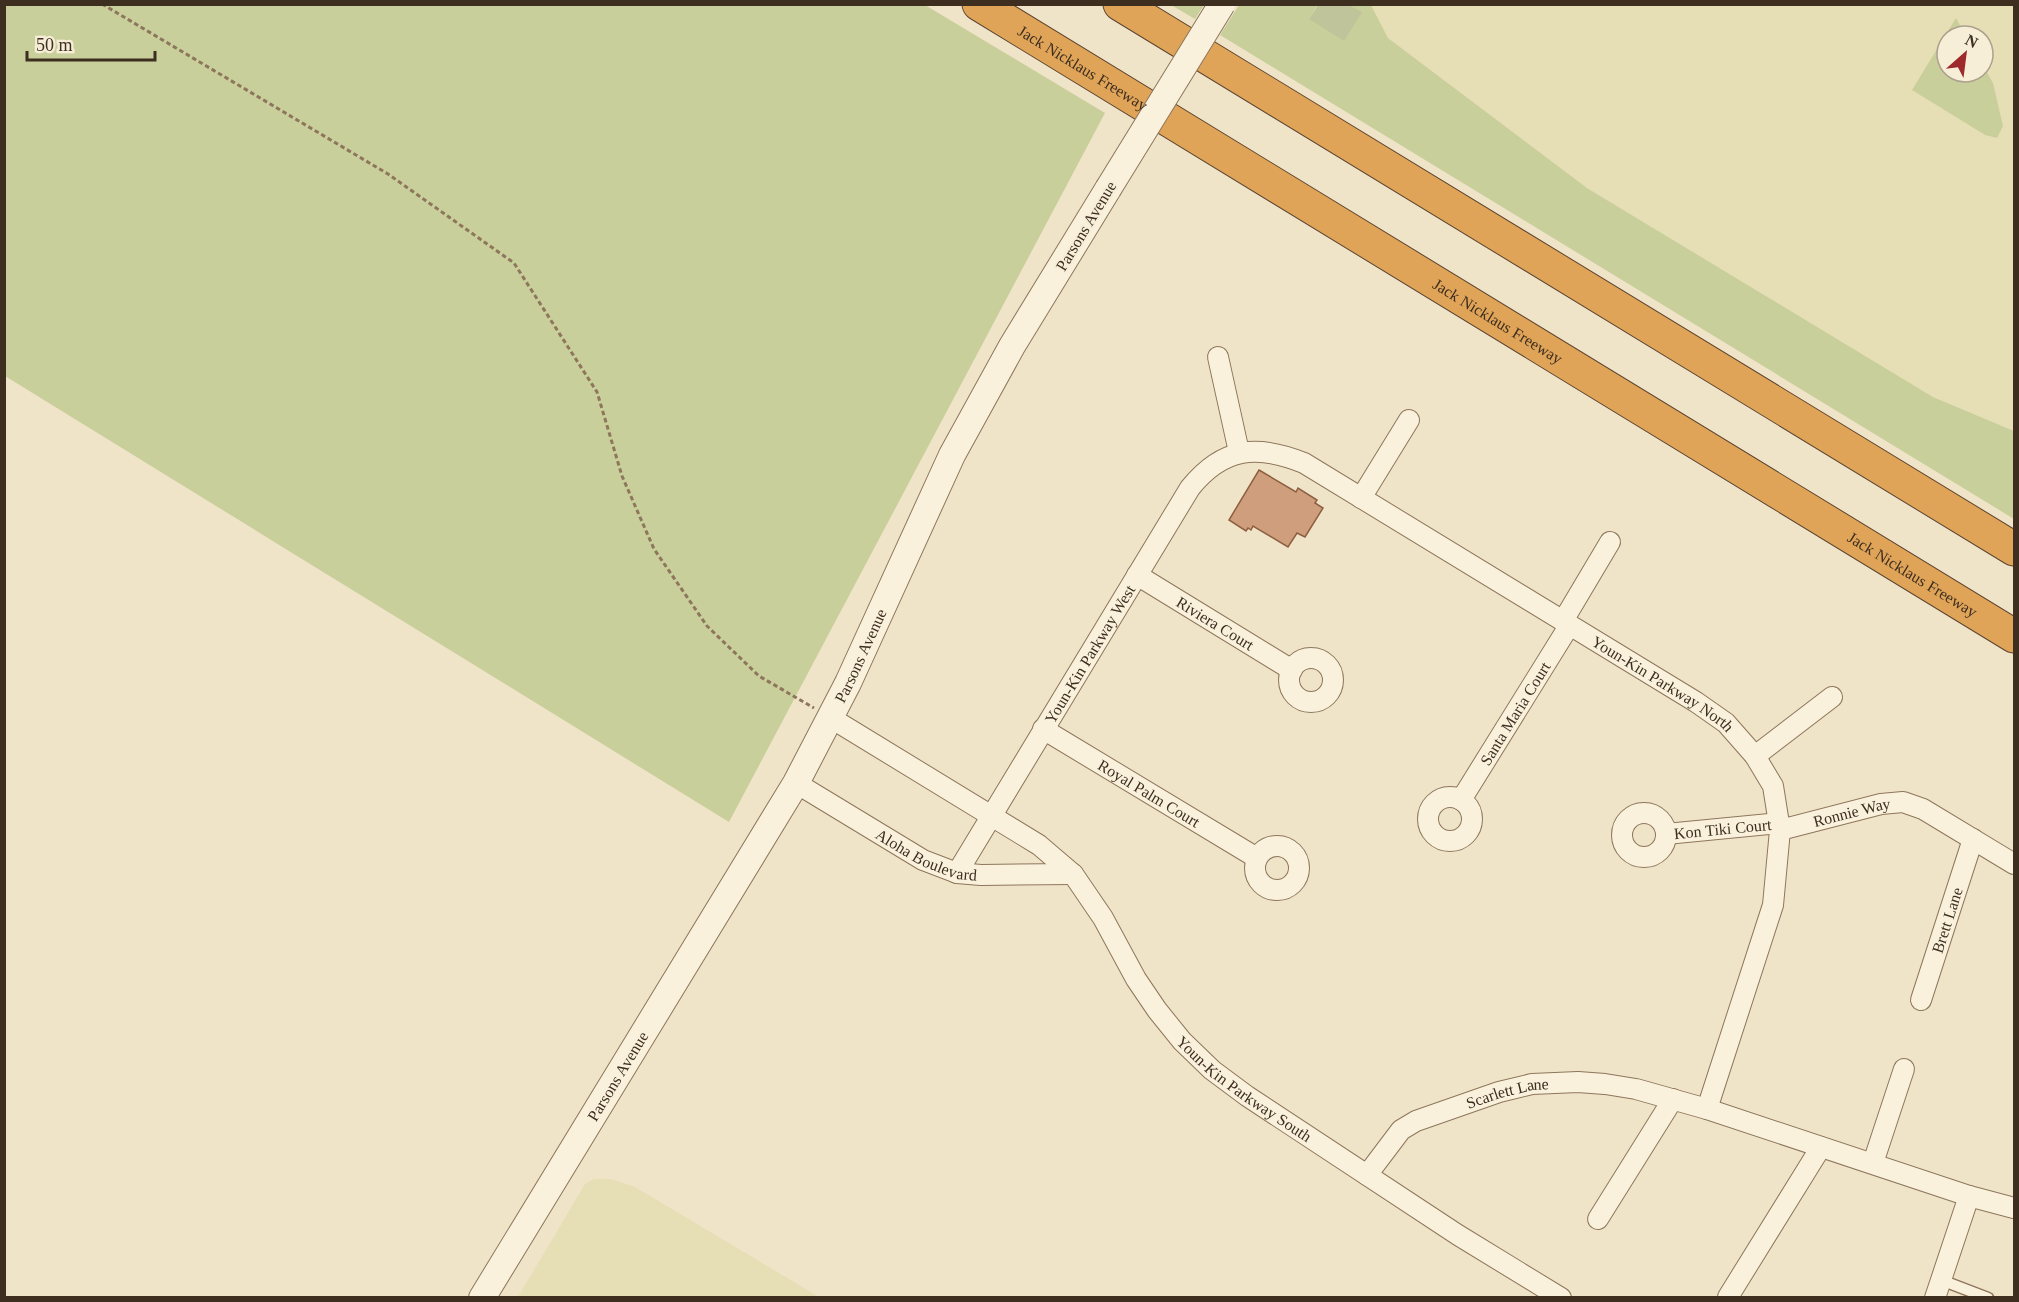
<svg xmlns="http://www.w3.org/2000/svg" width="2019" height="1302" font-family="'Times New Roman',serif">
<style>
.farmland{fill:#e6deb5;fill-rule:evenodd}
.green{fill:#c9cf9b}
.cemetery{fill:#bfc49a}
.building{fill:#cf9f7d;stroke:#8d5f41;stroke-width:1.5}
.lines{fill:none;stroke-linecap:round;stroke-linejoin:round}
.service-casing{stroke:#8d765c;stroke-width:13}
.minor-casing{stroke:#8d765c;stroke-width:22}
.tertiary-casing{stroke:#8d765c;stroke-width:28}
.motorway-casing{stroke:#5b4430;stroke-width:35}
.path{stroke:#8d765c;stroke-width:3;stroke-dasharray:4.5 3;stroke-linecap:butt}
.service{stroke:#faf1dc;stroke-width:10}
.minor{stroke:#faf1dc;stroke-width:20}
.tertiary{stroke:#faf1dc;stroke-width:26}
.motorway{stroke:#e0a458;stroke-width:33}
.tertiary-bridge-casing{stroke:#8d765c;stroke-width:28;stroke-linecap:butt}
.tertiary-bridge{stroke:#faf1dc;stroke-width:26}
.labels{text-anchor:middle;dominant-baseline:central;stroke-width:4.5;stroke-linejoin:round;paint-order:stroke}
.street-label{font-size:16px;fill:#3d2e20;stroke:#f7eed8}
</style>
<rect width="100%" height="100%" fill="#f0e4c8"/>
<path class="farmland" d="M1371 5H2014V431L1933 397 1587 188 1388 38ZM1956 19 1966 36H1983V65L1993 83 1997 138 1985 135 1913 90Z
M594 1179H611L635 1187 819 1297H518L585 1184Z"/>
<path class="green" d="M1318 4 1309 19 1361 12 1349 5H1371L1388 38 1587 188 1933 397 2014 431V519L1220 35 1239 5Z
M4 5H925L1105 113 729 822 5 376Z
M1171 5H1204L1195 19Z
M1956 18 1966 36H1947V72H1983V65L1993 83 2003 126 1997 138 1985 135 1912 90Z"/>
<path class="cemetery" d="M1318 5H1349L1362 12 1344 41 1309 19Z"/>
<path class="building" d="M1259 470 1296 492 1298 488 1317 500 1315 503 1323 508 1305 537 1297 533 1288 547 1253 526 1251 530 1248 528 1246 531 1229 520Z"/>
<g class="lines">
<g class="service-casing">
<path id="service" d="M1941 1280 1988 1298"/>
</g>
<g class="minor-casing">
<g id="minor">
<path d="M1218 357 1239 452"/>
<path d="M1361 498 1409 420"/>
<path id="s1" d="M1137 575 1292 670"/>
<path d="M1563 621 1610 542"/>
<circle cx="1311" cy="680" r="22"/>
<path id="s2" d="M831 718 1039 845 1073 874 1103 918 1136 979 1157 1010 1182 1041 1212 1070 1247 1096 1458 1235 1561 1298"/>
<path id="s3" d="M1043 729 1257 858"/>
<path d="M1755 756 1832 697"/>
<path id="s4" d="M796 783 923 860 957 873 981 875 1073 874"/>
<circle cx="1450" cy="819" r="22"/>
<path id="s5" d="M1461 800 1569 626"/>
<circle cx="1644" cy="835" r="22"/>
<path id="s6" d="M1780 830 1881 804 1903 802 1923 809 2014 864"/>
<path id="s7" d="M1666 834 1780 823"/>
<circle cx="1277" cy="868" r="22"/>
<path id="s8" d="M957 873 1190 488C1223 447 1257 444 1304 463L1696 702 1726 723 1755 756 1773 786 1780 830 1773 905 1707 1109"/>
<path id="s9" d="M1921 1000 1973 839"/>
<path d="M1873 1163 1904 1069"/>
<path id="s10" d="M1367 1175 1401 1130 1416 1121 1499 1092 1532 1084 1578 1082 1605 1084 1636 1089 1707 1109 1969 1196 2014 1208"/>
<path d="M1598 1219 1673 1099"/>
<path d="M1728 1297 1821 1147"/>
<path d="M1935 1298 1969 1196"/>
</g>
</g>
<g class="tertiary-casing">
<g id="tertiary">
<path id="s11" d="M482 1298 796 783 848 683 952 455 1012 346 1108 189"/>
</g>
</g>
<g class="motorway-casing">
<g id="motorway">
<path id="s12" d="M979 4 2014 636"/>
<path d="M1120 4 2014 549"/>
</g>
</g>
<path class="path" d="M102 4 388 174 514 263 597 392 622 476 654 549 707 626 759 676 814 708"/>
<use href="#service" class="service"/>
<use href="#minor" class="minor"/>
<use href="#tertiary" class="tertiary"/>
<use href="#motorway" class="motorway"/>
<g class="tertiary-bridge-casing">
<path id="tertiary-bridge" d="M1108 189 1222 4"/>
</g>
<use href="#tertiary-bridge" class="tertiary-bridge"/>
</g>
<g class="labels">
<g class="street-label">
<text stroke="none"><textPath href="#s12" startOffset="122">Jack Nicklaus Freeway</textPath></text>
<text transform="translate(1086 226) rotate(-59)">Parsons Avenue</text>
<text stroke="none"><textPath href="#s12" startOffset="608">Jack Nicklaus Freeway</textPath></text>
<text stroke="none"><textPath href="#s12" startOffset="1094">Jack Nicklaus Freeway</textPath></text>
<text stroke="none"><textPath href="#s1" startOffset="92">Riviera Court</textPath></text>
<text stroke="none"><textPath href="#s8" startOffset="256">Youn-Kin Parkway West</textPath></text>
<text stroke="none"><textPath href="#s11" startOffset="746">Parsons Avenue</textPath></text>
<text stroke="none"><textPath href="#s8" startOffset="999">Youn-Kin Parkway North</textPath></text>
<text stroke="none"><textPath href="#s5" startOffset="102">Santa Maria Court</textPath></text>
<text stroke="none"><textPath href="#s3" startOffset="124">Royal Palm Court</textPath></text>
<text stroke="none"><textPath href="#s6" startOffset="74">Ronnie Way</textPath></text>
<text stroke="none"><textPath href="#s7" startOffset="57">Kon Tiki Court</textPath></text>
<text stroke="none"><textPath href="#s4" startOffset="150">Aloha Boulevard</textPath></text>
<text stroke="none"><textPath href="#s9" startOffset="84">Brett Lane</textPath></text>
<text stroke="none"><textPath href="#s11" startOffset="260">Parsons Avenue</textPath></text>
<text stroke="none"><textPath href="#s2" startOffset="567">Youn-Kin Parkway South</textPath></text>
<text stroke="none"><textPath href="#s10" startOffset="170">Scarlett Lane</textPath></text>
</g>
</g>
<rect width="2019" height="1302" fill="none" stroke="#3d2e20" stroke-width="12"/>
<g transform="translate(1965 54) rotate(28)"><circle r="28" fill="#f7eed8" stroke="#ada18e" stroke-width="1.5"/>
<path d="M0-4.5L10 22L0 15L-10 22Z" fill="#9e2a2b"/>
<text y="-9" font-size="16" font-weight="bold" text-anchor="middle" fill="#3d2e20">N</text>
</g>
<path d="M27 51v9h128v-9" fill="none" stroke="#3d2e20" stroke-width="3"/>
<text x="36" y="51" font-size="18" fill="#3d2e20" stroke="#f7eed8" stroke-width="4.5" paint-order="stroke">50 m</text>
</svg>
